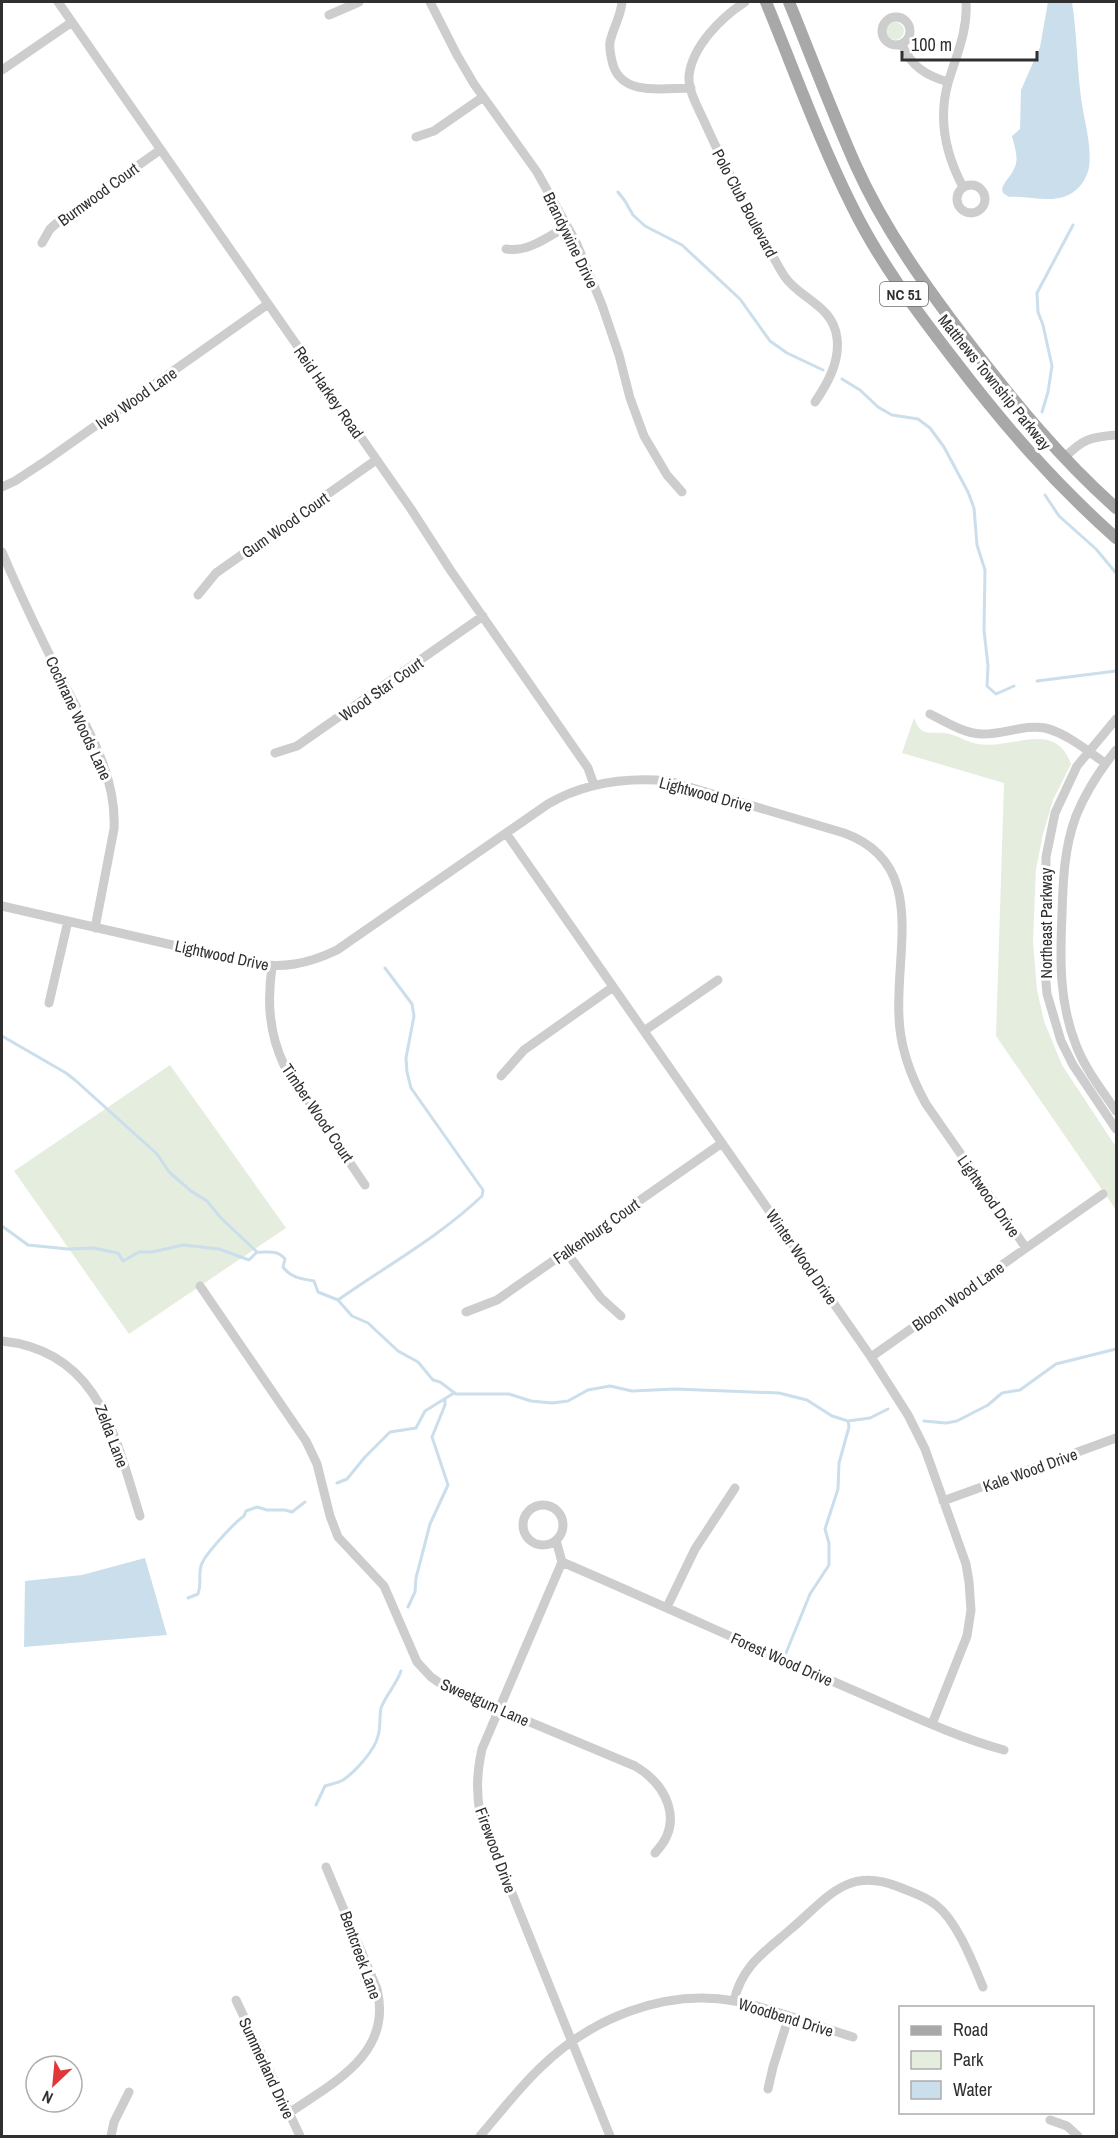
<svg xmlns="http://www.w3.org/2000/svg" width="1118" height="2138" font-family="'Archivo Narrow',sans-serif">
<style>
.green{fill:#e5eddf}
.water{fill:#cbdeec}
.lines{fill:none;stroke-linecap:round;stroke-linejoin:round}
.stream{stroke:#cbdeec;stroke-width:3}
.minor{stroke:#cdcdcd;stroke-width:9}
.major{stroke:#a8a8a8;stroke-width:12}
.labels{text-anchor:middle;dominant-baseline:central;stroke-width:6;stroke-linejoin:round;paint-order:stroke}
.shield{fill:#fff;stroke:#6e6e6e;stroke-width:1.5}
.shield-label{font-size:15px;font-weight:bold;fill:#303030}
.street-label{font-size:16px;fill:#303030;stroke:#fff}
</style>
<rect width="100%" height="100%" fill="#fff"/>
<path class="green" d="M886 31a9 9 0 1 1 18 0a9 9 0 1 1-18 0Z
M914 718C921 736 927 732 943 733 954 733 966 742 978 744 1011 750 1055 719 1071 764L1053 800 1043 834 1036 869 1033 942 1037 990 1044 1021 1062 1065 1116 1147V1210L996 1036 1004 783 902 753Z
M170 1065 286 1228 129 1334 14 1171Z"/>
<path class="water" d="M1048 2H1072C1077 34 1077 66 1081 98 1084 120 1092 145 1089 167 1087 178 1081 187 1072 193 1053 205 1029 195 1009 197L1003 193 1002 189C1004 182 1009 178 1013 171 1020 160 1015 149 1012 136L1020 129 1021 90 1040 47Z
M145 1558 167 1635 24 1647 25 1581 82 1575Z"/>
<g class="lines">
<path class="stream" d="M618 192 625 201 633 215 645 226 682 245 740 299 770 341 787 353 823 370
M842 379 860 390 878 407 892 415 918 419 930 428 944 447 968 492 974 508 977 545 985 570 984 630 988 666 987 686 996 694 1014 686
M1042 412 1048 392 1052 366 1043 325 1038 312 1037 293 1073 225
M1045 495 1059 516 1096 549 1116 573
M1037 681 1116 671
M2 1036 66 1073 75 1080 157 1154 169 1172 191 1191 207 1201 221 1218 257 1252C268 1253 277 1249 285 1259L283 1267C291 1278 302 1279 314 1281L318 1292 338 1300 352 1316 368 1323 398 1351 418 1362 433 1380 440 1382 456 1394H509L531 1401 552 1403 568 1401 588 1390 610 1386 632 1391 675 1389 779 1393 807 1400 832 1416 848 1421 870 1418 888 1409
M2 1226 28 1245 68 1249 93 1248 118 1253 123 1261 139 1252H152L183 1245 219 1249 249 1260 256 1253
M338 1300C386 1266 439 1237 482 1196L483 1190 478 1183 411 1088 407 1072 406 1058 414 1016 412 1004 385 968
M924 1421 946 1423 957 1421 988 1405 1002 1393 1020 1390 1056 1364 1116 1349
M337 1483 347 1479 365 1457 390 1432 416 1428 425 1411 454 1393
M188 1598 198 1594C202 1583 198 1576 201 1566 203 1556 235 1522 244 1516L246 1511 257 1507 267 1510H285L292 1512 305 1502
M408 1607 415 1592 416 1578 430 1524 448 1485 432 1437 445 1405V1399
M786 1653 810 1594 829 1565V1543L825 1529 838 1489 839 1463 849 1427 848 1421
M316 1805 325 1786C331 1784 338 1783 343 1780 355 1772 375 1750 378 1736 381 1727 379 1718 381 1708 386 1695 396 1685 401 1671"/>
<path class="minor" d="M58 2 411 509 451 571 588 768 594 785
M430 2 457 55 474 84 537 172 576 242 602 305 619 355 630 398 644 436 667 475 682 492
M622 2C621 16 613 28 610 42 609 50 611 57 613 65 623 97 665 88 691 88
M745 2C722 17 692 46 689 76 688 92 699 109 705 123 722 161 741 197 761 233 769 248 776 264 785 277 800 299 833 305 837 338 840 361 828 383 815 402
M329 15 359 2
M882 31a14 14 0 1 1 28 0a14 14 0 1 1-28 0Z
M902 44C910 66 927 76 948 82
M2 70 72 22
M416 137 434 131 483 97
M957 199a14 14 0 1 1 28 0a14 14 0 1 1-28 0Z
M963 187C946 155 938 119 948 83 956 56 968 31 966 2
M42 243 50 229 58 222 160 150
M506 249C528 253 549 236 567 226
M1064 458C1083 439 1090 437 1116 435
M2 487 15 481 47 460 268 304
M2 552C19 592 38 632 58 672 83 722 117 771 114 829L95 928
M198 595 216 573 376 460
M930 714C946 722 963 733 981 734 1002 735 1025 724 1045 728 1066 733 1088 751 1105 763
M1116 719 1077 766 1055 813 1046 857 1045 970 1047 994 1061 1041 1073 1065 1116 1129
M1116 750C1100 770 1086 791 1076 816 1064 848 1063 881 1062 914 1060 959 1059 1002 1076 1045 1085 1069 1102 1090 1116 1111
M275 753 297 746 483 616
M506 833 871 1357 908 1415 925 1449 966 1564 969 1582 971 1610 967 1636 932 1724
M2 906 251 963C282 969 308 964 337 950L548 804C586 782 626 777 669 781L844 833C928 863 895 950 899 1017 900 1049 911 1077 926 1104L1026 1248
M272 967C267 1002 269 1033 284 1065L365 1185
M49 1003 68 921
M644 1031 718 980
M501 1076 524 1050 613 987
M566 1252 601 1298 621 1316
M200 1286 306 1441 317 1464 330 1516 338 1537 384 1586 417 1662 431 1677 444 1686 635 1766C667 1785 685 1822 655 1853
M466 1312 497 1300 722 1143
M2 1341C100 1351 115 1437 140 1516
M871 1357 1103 1194
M943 1501 1116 1438
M523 1525a20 20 0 1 1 40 0a20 20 0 1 1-40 0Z
M556 1540 562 1562
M562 1562 482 1749C477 1772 476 1790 480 1814L610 2136
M562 1562C660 1604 757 1649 855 1691 904 1712 953 1736 1004 1750
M667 1607 695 1549 735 1488
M236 2000 300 2136
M734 2001C742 1965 766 1951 792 1928 809 1914 826 1894 846 1885 863 1877 882 1880 899 1887 911 1892 925 1896 936 1905 957 1921 973 1963 983 1987
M768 2089 773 2067 789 2016
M289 2113C333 2083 393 2054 377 1989L326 1867
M1050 2120 1067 2126 1078 2136
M111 2136 114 2122 129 2092
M480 2136C500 2113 518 2089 540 2068 590 2019 664 1988 735 2001 775 2009 814 2025 853 2037"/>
<path class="major" d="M766 2C794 70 819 140 852 206 879 261 915 309 952 357 1003 424 1053 482 1116 538
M789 2C811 56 832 112 856 166 885 230 926 287 968 342 1014 402 1060 458 1116 508"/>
</g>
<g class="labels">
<rect class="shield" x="880" y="282" width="48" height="24" rx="4.5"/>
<g class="shield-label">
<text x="904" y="294">NC 51</text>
</g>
<g class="street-label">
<text transform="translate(98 194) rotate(-36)">Burnwood Court</text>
<text transform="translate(745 203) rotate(62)">Polo Club Boulevard</text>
<text transform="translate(571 240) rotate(64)">Brandywine Drive</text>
<text transform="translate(995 382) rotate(51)">Matthews Township Parkway</text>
<text transform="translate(329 392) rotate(55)">Reid Harkey Road</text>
<text transform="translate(136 398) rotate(-35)">Ivey Wood Lane</text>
<text transform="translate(285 525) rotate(-35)">Gum Wood Court</text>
<text transform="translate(381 689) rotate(-35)">Wood Star Court</text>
<text transform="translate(79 718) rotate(65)">Cochrane Woods Lane</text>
<text transform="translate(706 794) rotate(15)">Lightwood Drive</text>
<text transform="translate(1046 923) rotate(-90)">Northeast Parkway</text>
<text transform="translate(222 955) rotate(12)">Lightwood Drive</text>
<text transform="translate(318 1113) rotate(56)">Timber Wood Court</text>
<text transform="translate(989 1196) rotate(55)">Lightwood Drive</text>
<text transform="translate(596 1231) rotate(-35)">Falkenburg Court</text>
<text transform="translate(802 1257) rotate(55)">Winter Wood Drive</text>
<text transform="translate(958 1296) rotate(-35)">Bloom Wood Lane</text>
<text transform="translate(112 1436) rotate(69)">Zelda Lane</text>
<text transform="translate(1030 1470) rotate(-20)">Kale Wood Drive</text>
<text transform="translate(782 1659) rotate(24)">Forest Wood Drive</text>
<text transform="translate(485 1702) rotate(24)">Sweetgum Lane</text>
<text transform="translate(496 1850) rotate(70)">Firewood Drive</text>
<text transform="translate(361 1955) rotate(70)">Bentcreek Lane</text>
<text transform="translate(786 2017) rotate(17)">Woodbend Drive</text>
<text transform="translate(267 2068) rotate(65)">Summerland Drive</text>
</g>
</g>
<rect width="1118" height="2138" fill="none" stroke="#303030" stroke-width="6"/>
<rect x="899" y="2006" width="195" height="108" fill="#ffffff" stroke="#acacac" stroke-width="1.5"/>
<rect x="911" y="2026" width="30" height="9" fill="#a8a8a8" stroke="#acacac" stroke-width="1.5"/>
<text x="953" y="2036" font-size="18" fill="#303030">Road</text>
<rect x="911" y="2051" width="30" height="18" fill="#e5eddf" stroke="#acacac" stroke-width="1.5"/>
<text x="953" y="2066" font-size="18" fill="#303030">Park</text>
<rect x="911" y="2081" width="30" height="18" fill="#cbdeec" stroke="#acacac" stroke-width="1.5"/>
<text x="953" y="2096" font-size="18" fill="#303030">Water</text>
<g transform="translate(54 2084) rotate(206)"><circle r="28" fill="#ffffff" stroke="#acacac" stroke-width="1.5"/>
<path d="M0-4.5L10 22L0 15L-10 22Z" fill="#e2373a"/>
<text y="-9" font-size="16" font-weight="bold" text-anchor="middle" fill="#303030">N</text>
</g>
<path d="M902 51v9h135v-9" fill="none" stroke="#303030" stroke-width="3"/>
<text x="911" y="51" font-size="18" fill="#303030" stroke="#ffffff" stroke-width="4.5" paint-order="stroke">100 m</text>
</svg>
